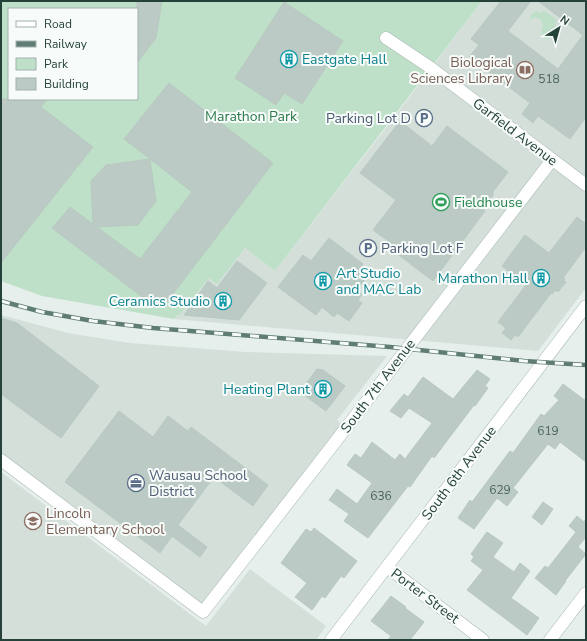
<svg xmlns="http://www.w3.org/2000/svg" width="587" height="641" font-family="'Nunito Sans',sans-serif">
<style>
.built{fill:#d4dfda}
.green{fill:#bfe0c8;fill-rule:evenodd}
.building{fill:#bbcac4;stroke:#b8c9c2;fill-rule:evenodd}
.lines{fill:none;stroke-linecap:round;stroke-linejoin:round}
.minor-casing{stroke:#a8b8b2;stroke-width:13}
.minor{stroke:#fff;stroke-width:12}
.rail-casing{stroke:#5f7d75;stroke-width:4.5}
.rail{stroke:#f7fbf9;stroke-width:3;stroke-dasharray:9;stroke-linecap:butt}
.labels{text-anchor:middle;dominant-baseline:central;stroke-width:4;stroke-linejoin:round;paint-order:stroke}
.number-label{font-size:12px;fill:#4a645c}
.culture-label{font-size:14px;fill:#0d838f;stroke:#f7fbf9;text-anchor:end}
.education-label{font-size:14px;fill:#785e54;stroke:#f7fbf9;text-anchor:end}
.park-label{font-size:14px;fill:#2d7a4b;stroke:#f7fbf9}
.service-label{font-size:14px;fill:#4e5e75;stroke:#f7fbf9;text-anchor:start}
.street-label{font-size:14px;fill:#24423a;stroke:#f7fbf9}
.leisure-label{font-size:14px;fill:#27864d;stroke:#f7fbf9;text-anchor:start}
</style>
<rect width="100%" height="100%" fill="#e6efeb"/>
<path class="built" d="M482 1H586V288L538 351 174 319 177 315 179 316 209 278 217 283 245 248 275 271 392 120Z
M1 315 68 333 130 343 246 352 387 356 337 420 346 428 203 612 1 460Z
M1 472 206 626 250 569 326 626 316 640H1Z"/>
<path class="green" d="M1 1H482L275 271 245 248 217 284 209 278 179 316 177 315 174 319 42 296 1 281ZM9 9H137V99H9Z
M536 11 540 13 545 11 556 19V29L550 38 546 39C539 34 542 30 543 24L540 19 534 17 530 21 531 15Z"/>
<path class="building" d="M137 1H162L156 38 137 63Z
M501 1H531L508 31 558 69 583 35 538 1H586V117L570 139 538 116 533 123 522 114 530 103 469 57 479 45 471 39Z
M284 2 343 41 302 104 284 93 276 105 235 78Z
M169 83 273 163 166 303H150L52 228 70 207 93 224 91 181 106 165 150 159 124 139ZM150 159 192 192 140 259 97 227 138 225 156 201Z
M1 99H47L41 107 93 147 1 263Z
M400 121 432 146 447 126 508 172 492 193 494 194 482 209 485 211 433 281 392 250 395 246 373 230 396 200 360 173Z
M577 217 586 224V247L563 278 565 279 563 280 566 282 558 292 556 290 552 294 551 293 518 337 515 335 511 340 502 333 506 328 498 322 526 285 502 266 525 235 549 253Z
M329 238 363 264 360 268 368 275 357 290 362 294 358 300 362 303 349 321 337 313 334 317 322 307 316 315 278 287 303 255 311 261Z
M237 261 267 283 239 320 184 315 208 281 217 288Z
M1 318 17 323 99 386 61 438 1 394Z
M317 369 323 370 345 386 326 411 300 392Z
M477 370 490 379 485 386 488 388 475 406 474 405 434 458 432 456 410 487 408 486 368 538 344 521 349 514 329 500 337 489 357 504 372 483 347 465 355 454 361 458 372 442 395 460 400 454 405 459 432 423 409 408 401 418 390 411 404 394 408 397 423 377 453 399Z
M563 384 586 401V462L560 442 555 449 548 444 513 488 518 492 507 506 497 498 474 529 458 518 470 500 472 502 510 451 513 453 541 414 544 416 559 400 554 396Z
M119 411 153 437 168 416 188 431 191 427 268 485 253 506 214 477 178 525 207 547 200 557 172 536 160 553 65 482Z
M543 502 553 509 542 525 532 517Z
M577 516 584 522 586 519V539L585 538 578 547 586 554 565 581H566L556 595 535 578 545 566 548 568 576 532 569 526Z
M314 528 357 561 344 578 341 576 325 598 322 596 312 610 295 597 307 583 281 563 306 529 311 532Z
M487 532 503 543 493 557 514 572 520 563 530 571 511 598 539 618 527 635 467 590 483 570 471 561 474 557 471 554Z
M391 596 406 607 405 608 424 622 410 640H388L391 636 371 621Z"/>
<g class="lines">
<g class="minor-casing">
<path id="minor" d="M386 38 431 68 586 185
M1 460 203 612 329 450 552 160
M387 567 483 640
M331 640 586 306
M550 640 586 593"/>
</g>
<use href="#minor" class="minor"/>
<g class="rail-casing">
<path id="rail" d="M1 301 42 312 93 321 153 328 390 347 524 361 586 365"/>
</g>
<use href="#rail" class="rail"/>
</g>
<defs>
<g id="building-ring" transform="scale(0.9)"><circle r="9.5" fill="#f7fbf9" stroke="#0f9aa8" stroke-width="1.5"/><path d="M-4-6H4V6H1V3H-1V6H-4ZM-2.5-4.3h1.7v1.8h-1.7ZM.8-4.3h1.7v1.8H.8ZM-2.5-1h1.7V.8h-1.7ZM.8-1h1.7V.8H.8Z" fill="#0f9aa8"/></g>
<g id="library-ring" transform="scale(0.9)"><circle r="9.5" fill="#f7fbf9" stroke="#8d6e63" stroke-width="1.5"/><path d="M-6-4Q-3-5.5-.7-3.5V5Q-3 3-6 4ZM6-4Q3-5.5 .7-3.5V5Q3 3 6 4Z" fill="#8d6e63"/></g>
<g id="parking-ring" transform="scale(0.9)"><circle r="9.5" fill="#f7fbf9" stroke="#5c6f8a" stroke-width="1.5"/><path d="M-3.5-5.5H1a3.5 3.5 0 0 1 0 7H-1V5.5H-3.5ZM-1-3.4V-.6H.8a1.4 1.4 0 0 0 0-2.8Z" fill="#5c6f8a"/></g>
<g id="stadium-ring" transform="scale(0.9)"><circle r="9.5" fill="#f7fbf9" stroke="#2e9e5b" stroke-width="1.5"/><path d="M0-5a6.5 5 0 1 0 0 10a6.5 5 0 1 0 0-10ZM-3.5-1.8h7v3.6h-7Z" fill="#2e9e5b"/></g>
<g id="office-ring" transform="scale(0.9)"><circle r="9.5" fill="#f7fbf9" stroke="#5c6f8a" stroke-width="1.5"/><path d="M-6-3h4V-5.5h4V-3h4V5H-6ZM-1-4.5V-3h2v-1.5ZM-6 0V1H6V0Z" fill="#5c6f8a"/></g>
<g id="school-ring" transform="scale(0.9)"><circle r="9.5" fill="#f7fbf9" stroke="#8d6e63" stroke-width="1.5"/><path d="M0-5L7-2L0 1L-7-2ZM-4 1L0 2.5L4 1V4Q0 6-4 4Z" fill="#8d6e63"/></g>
</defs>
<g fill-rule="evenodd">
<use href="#building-ring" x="289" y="59"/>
<use href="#library-ring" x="525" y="70"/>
<use href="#parking-ring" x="424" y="118"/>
<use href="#stadium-ring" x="441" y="202"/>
<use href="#parking-ring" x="368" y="248"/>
<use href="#building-ring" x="541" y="278"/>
<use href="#building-ring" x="323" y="281"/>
<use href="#building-ring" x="223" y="301"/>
<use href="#building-ring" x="323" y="389"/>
<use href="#office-ring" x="136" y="483"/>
<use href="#school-ring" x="33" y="521"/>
</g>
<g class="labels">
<g class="number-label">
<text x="549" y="79">518</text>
<text x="548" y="431">619</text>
<text x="500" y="490">629</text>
<text x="381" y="496">636</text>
</g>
<g class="culture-label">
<text x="302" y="59" text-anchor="start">Eastgate Hall</text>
<text x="336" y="273" text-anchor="start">Art Studio<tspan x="336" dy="16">and MAC Lab</tspan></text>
<text x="528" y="278">Marathon Hall</text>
<text x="210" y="301">Ceramics Studio</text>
<text x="310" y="389">Heating Plant</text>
</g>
<g class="education-label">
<text x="512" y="62">Biological<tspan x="512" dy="16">Sciences Library</tspan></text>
<text x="46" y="513" text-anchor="start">Lincoln<tspan x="46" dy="16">Elementary School</tspan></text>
</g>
<g class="park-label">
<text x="251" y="116">Marathon Park</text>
</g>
<g class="service-label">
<text x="411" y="118" text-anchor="end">Parking Lot D</text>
<text x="381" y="248">Parking Lot F</text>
<text x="149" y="475">Wausau School<tspan x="149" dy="16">District</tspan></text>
</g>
<g class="street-label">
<text transform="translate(515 132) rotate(37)">Garfield Avenue</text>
<text transform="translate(378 386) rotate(-53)">South 7th Avenue</text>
<text transform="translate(459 473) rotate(-53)">South 6th Avenue</text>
<text transform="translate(425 596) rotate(37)">Porter Street</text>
</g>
<g class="leisure-label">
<text x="454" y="202">Fieldhouse</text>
</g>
</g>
<rect width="587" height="641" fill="none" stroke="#24423a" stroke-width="4"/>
<rect x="8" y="8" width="130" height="92" fill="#f7fbf9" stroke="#a3b1ad"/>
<rect x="16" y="21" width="20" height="6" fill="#ffffff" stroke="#a3b1ad"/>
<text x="44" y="28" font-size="12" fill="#24423a">Road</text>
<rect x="16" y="41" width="20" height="6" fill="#5f7d75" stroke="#a3b1ad"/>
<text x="44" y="48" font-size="12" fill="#24423a">Railway</text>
<rect x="16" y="58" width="20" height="12" fill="#bfe0c8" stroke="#a3b1ad"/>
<text x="44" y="68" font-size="12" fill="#24423a">Park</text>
<rect x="16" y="78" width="20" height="12" fill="#bbcac4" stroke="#a3b1ad"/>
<text x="44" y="88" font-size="12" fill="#24423a">Building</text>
<g transform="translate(559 28) rotate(37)" stroke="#f7fbf9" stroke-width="3" paint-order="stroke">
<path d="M0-3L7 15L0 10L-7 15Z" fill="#24423a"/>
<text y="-6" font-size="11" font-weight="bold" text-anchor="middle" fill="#24423a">N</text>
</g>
</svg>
